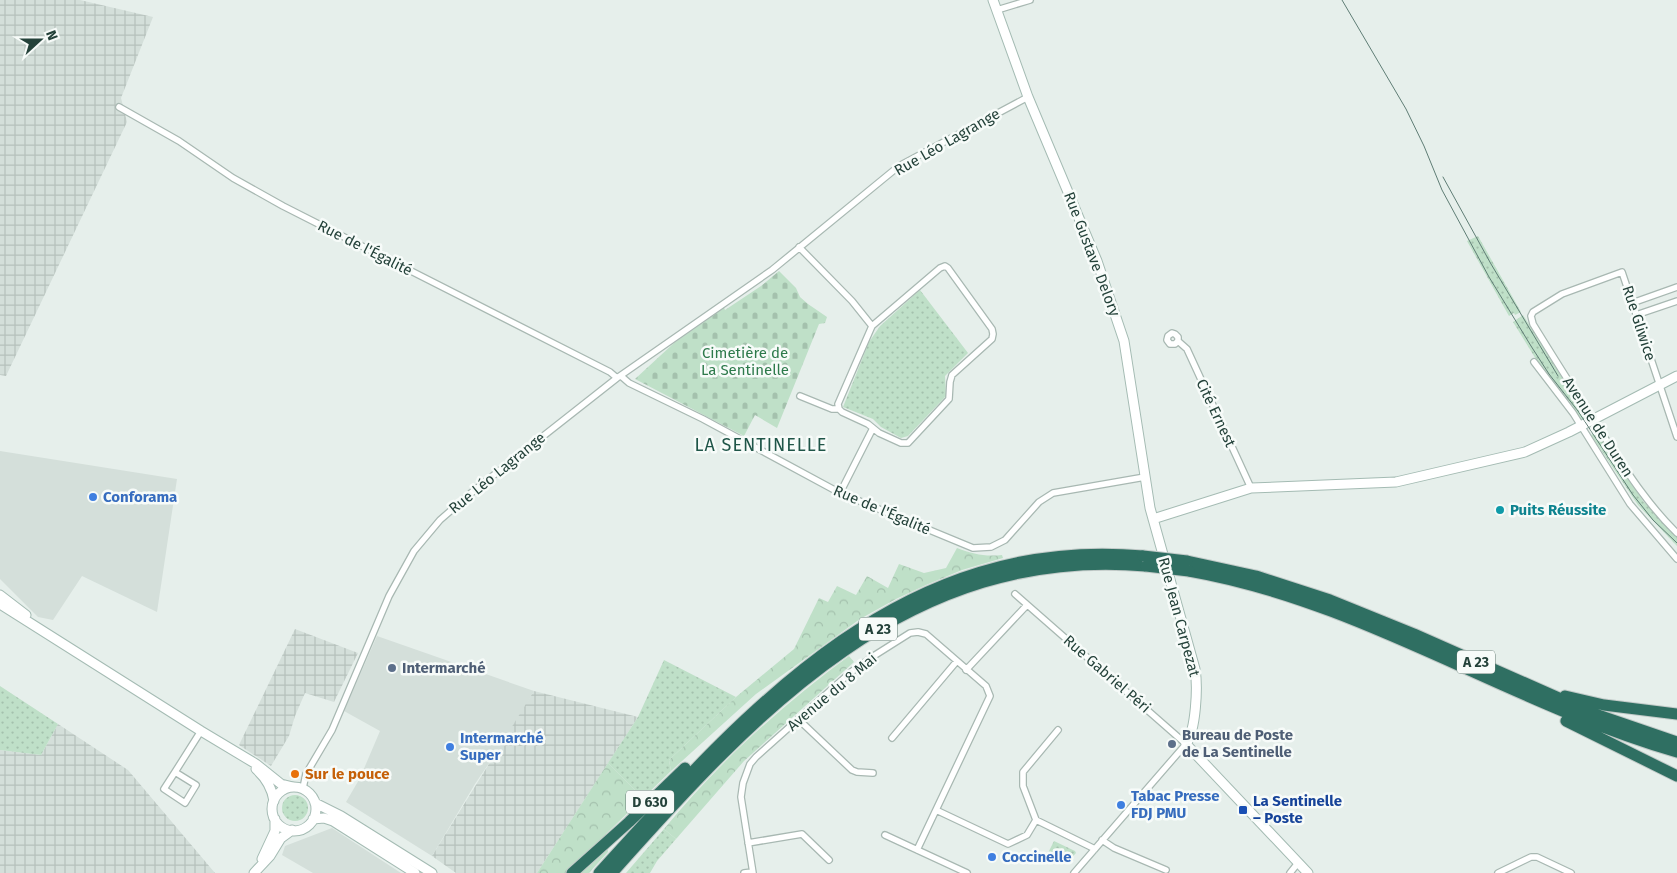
<svg xmlns="http://www.w3.org/2000/svg" width="1677" height="873" font-family="'Fira Sans',sans-serif">
<style>
.built{fill:#d4dfda}
.industrial{fill:url(#industrial-grid)}
.grass{fill:url(#grass-dots)}
.forest{fill:url(#forest-crowns)}
.cemetery{fill:url(#cemetery-stones)}
.lines{fill:none;stroke-linecap:round;stroke-linejoin:round}
.street-casing{stroke:#a8b8b2;stroke-width:8}
.secondary-casing{stroke:#a4bbb3;stroke-width:11}
.highway-casing{stroke:#c2cac8;stroke-width:13}
.street{stroke:#fff;stroke-width:5.5}
.secondary{stroke:#fff;stroke-width:9}
.highway{stroke:#2f6f62;stroke-width:11}
.tram{stroke:#5f7d75;stroke-width:1}
.highway-bridge-casing{stroke:#c2cac8;stroke-width:13;stroke-linecap:butt}
.highway-bridge{stroke:#2f6f62;stroke-width:11}
.shop-dot{fill:#3f7fe0;stroke:#f7fbf9;stroke-width:2}
.culture-dot{fill:#0f9aa8;stroke:#f7fbf9;stroke-width:2}
.service-dot{fill:#5c6f8a;stroke:#f7fbf9;stroke-width:2}
.food-dot{fill:#e8710a;stroke:#f7fbf9;stroke-width:2}
.transit-dot{fill:#1a4fb4;stroke:#f7fbf9;stroke-width:2}
.labels{text-anchor:middle;dominant-baseline:central;stroke-width:5;stroke-linejoin:round;paint-order:stroke}
.shield{fill:#f7fbf9;stroke:#637a73;stroke-width:1}
.shield-label{font-size:14px;font-weight:bold;fill:#24423a}
.street-label{font-size:15px;fill:#24423a;stroke:#f7fbf9}
.park-label{font-size:15px;fill:#2d7a4b;stroke:#f7fbf9}
.shop-label{font-size:15px;font-weight:bold;fill:#366cbe;stroke:#f7fbf9;text-anchor:start}
.culture-label{font-size:15px;font-weight:bold;fill:#0d838f;stroke:#f7fbf9;text-anchor:start}
.service-label{font-size:15px;font-weight:bold;fill:#4e5e75;stroke:#f7fbf9;text-anchor:start}
.food-label{font-size:15px;font-weight:bold;fill:#c56008;stroke:#f7fbf9;text-anchor:start}
.transit-label{font-size:15px;font-weight:bold;fill:#164399;stroke:#f7fbf9;text-anchor:start}
.quarter-label{font-size:18px;letter-spacing:1px;fill:#1f5548;stroke:#f7fbf9}
</style>
<defs>
<pattern id="industrial-grid" width="8" height="8" patternUnits="userSpaceOnUse" patternTransform="scale(1.25)"><rect width="8" height="8" fill="#d4dfda"/><path d="M0 4h8M4 0v8" fill="none" stroke="#b6c1bc"/></pattern>
<pattern id="grass-dots" width="8" height="8" patternUnits="userSpaceOnUse" patternTransform="scale(1.25)"><rect width="8" height="8" fill="#bfe0c8"/><path d="M2 2h.1M6 6h.1" fill="none" stroke="#a4c1ad" stroke-width="1.8" stroke-linecap="round"/></pattern>
<pattern id="forest-crowns" width="20" height="18" patternUnits="userSpaceOnUse" patternTransform="scale(1.25)"><rect width="20" height="18" fill="#bfe0c8"/><path d="M2 6a3 3 0 1 1 6 0M12 15a3 3 0 1 1 6 0" fill="none" stroke="#a4c1ad"/></pattern>
<pattern id="cemetery-stones" width="16" height="16" patternUnits="userSpaceOnUse" patternTransform="scale(1.25)"><rect width="16" height="16" fill="#bfe0c8"/><path d="M2 7V4a2 2 0 0 1 4 0v3zM10 15v-3a2 2 0 0 1 4 0v3z" fill="#a4c1ad"/></pattern>
</defs>
<rect width="100%" height="100%" fill="#e6efeb"/>
<path class="built" d="M0 451 177 479 157 612 82 576 53 620 38 617 0 579Z
M377 636 534 691 516 723 475 784 432 856 346 802 360 778 380 731 344 711Z
M332 828 401 873H313L282 855 285 846Z"/>
<path class="industrial" d="M0 0H80L153 17 121 98 127 122 6 376 0 375Z
M295 629 358 653 334 702 305 693 295 716 289 736 271 766 239 745Z
M534 691 638 717 537 873H456L432 856Z
M58 724 128 770 215 873H0V750L41 755Z"/>
<path class="grass" d="M1478 236 1521 312 1515 315 1514 313 1509 316 1467 241Z
M920 290 968 353 945 376 946 396 908 436 901 438 881 427 873 419 843 407 869 342 880 326Z
M1523 315 1588 419 1582 423 1542 369 1513 322Z
M1597 431 1643 501 1677 537V546L1638 505 1591 435Z
M664 660 736 697 669 760 671 771 643 798 608 763 638 717Z
M0 686 58 724 41 755 0 750Z
M282 808a13 13 0 1 1 26 0a13 13 0 1 1-26 0Z
M664 829 676 839 657 861 650 873H626Z
M1054 841 1075 851 1076 853 1067 863 1048 853Z"/>
<path class="forest" d="M957 548C973 554 985 557 1002 555L1003 558 962 570 926 585 896 599 860 619 756 694 671 771 669 760 736 697 794 649 819 598 828 602 837 586 856 595 867 576 888 588 899 564 924 573 946 568Z
M849 656 854 662 744 761 676 839 664 829C718 763 781 706 849 656Z
M608 763 643 798 606 834 608 852 589 873H537Z"/>
<path class="cemetery" d="M779 271 796 288 800 297 808 304 827 317 825 323 819 324 777 428 755 415 744 436 635 379 674 343 724 308 725 310 761 286Z"/>
<g class="lines">
<g class="street-casing">
<path id="street" d="M997 10 1030 0
M119 107 179 141 233 178 283 206 610 372 617 378
M799 247 852 301 872 326 940 268 945 266 948 268 992 329 993 334 992 339 952 375 950 382 949 399 908 443H901L879 433 868 424 842 412 839 409 838 404 872 326
M1632 303 1677 287
M1636 315 1677 301
M1178 341 1175 344H1170L1167 340 1168 336 1172 333 1175 334 1178 337V341L1187 349 1251 488
M1534 362 1573 413 1630 504 1677 559
M621 376 629 383 703 419 840 493 973 548 991 547 1005 540 1039 502 1053 493 1145 477
M800 396 832 409H839
M1677 437 1622 272 1562 294 1533 312 1531 316 1533 324C1555 360 1578 396 1601 432 1624 467 1646 503 1677 533
M840 493 873 428
M1015 594 1186 744 1074 873
M966 670 1027 605
M798 719 852 770 857 772 873 773
M1058 730 1023 772V786L1036 820 1095 849
M892 738 957 661
M175 772 164 789 185 803 196 785 175 772 201 731
M303 788 306 774 332 730 389 596 414 551 440 520 471 493 617 378 772 270 899 166 1028 97
M936 810 1008 844 1027 835 1036 820
M885 835 967 873
M1102 840 1114 848 1166 870
M748 843 802 834 829 860
M744 873 752 872
M753 873 741 797 743 783 750 764 756 757 851 672 872 657 910 633 918 632 926 634 986 686 990 696 917 850
M1290 873 1298 863
M1498 873 1531 857H1537L1571 873"/>
</g>
<g class="secondary-casing">
<path id="secondary" d="M993 0 1028 97 1097 261 1124 341 1150 508 1195 669C1198 687 1196 730 1186 744L1308 873
M1153 519 1251 488 1396 482 1525 452 1569 432 1677 376
M0 595 26 615
M0 604 201 731 256 764 281 784 293 787
M256 769C265 777 272 788 274 801
M272 809a22 22 0 1 1 44 0a22 22 0 1 1-44 0Z
M315 803 341 816 432 873
M313 819 324 818 333 821 415 873
M262 859 275 831V819
M254 873 270 856 281 838 292 830"/>
</g>
<g class="highway-casing">
<path id="highway" d="M1187 561 1256 576 1330 600 1414 634 1595 714 1677 742
M1189 571C1362 601 1510 704 1677 752
M1565 696 1604 705 1677 714
M1566 721 1677 776
M572 873 629 822 685 768
M599 873C747 710 900 534 1143 556
M612 873C756 711 909 545 1146 566"/>
</g>
<use href="#street" class="street"/>
<use href="#secondary" class="secondary"/>
<use href="#highway" class="highway"/>
<path class="tram" d="M1342 0 1406 109 1424 146 1442 190 1489 277 1531 346 1549 374 1578 411 1633 495 1653 520 1677 543
M1443 177 1491 264 1558 376"/>
<g class="highway-bridge-casing">
<path id="highway-bridge" d="M1143 556 1187 561
M1146 566 1189 571"/>
</g>
<use href="#highway-bridge" class="highway-bridge"/>
</g>
<g class="shop-dot">
<circle cx="93" cy="497" r="5"/>
<circle cx="450" cy="747" r="5"/>
<circle cx="1121" cy="805" r="5"/>
<circle cx="992" cy="857" r="5"/>
</g>
<circle class="culture-dot" cx="1500" cy="510" r="5"/>
<g class="service-dot">
<circle cx="392" cy="668" r="5"/>
<circle cx="1172" cy="744" r="5"/>
</g>
<circle class="food-dot" cx="295" cy="774" r="5"/>
<rect class="transit-dot" x="1238" y="805" width="10" height="10" rx="2.5"/>
<g class="labels">
<g class="shield">
<rect x="859" y="617.5" width="38" height="23" rx="4"/>
<rect x="1457" y="650.5" width="38" height="23" rx="4"/>
<rect x="626" y="790.5" width="48" height="23" rx="4"/>
</g>
<g class="shield-label">
<text x="878" y="629">A 23</text>
<text x="1476" y="662">A 23</text>
<text x="650" y="802">D 630</text>
</g>
<g class="street-label">
<text transform="translate(947 142) rotate(-30)">Rue Léo Lagrange</text>
<text transform="translate(365 248) rotate(27)">Rue de l'Égalité</text>
<text transform="translate(1092 254) rotate(69)">Rue Gustave Delory</text>
<text transform="translate(1639 323) rotate(72)">Rue Gliwice</text>
<text transform="translate(1216 413) rotate(65)">Cité Ernest</text>
<text transform="translate(1598 427) rotate(57)">Avenue de Duren</text>
<text transform="translate(497 473) rotate(-39)">Rue Léo Lagrange</text>
<text transform="translate(882 510) rotate(23)">Rue de l'Égalité</text>
<text transform="translate(1179 617) rotate(75)">Rue Jean Carpezat</text>
<text transform="translate(1107 674) rotate(41)">Rue Gabriel Péri</text>
<text transform="translate(832 692) rotate(-40)">Avenue du 8 Mai</text>
</g>
<g class="park-label">
<text x="745" y="353">Cimetière de<tspan x="745" dy="17">La Sentinelle</tspan></text>
</g>
<g class="shop-label">
<text x="103" y="497">Conforama</text>
<text x="460" y="738">Intermarché<tspan x="460" dy="17">Super</tspan></text>
<text x="1131" y="796">Tabac Presse<tspan x="1131" dy="17">FDJ PMU</tspan></text>
<text x="1002" y="857">Coccinelle</text>
</g>
<g class="culture-label">
<text x="1510" y="510">Puits Réussite</text>
</g>
<g class="service-label">
<text x="402" y="668">Intermarché</text>
<text x="1182" y="735">Bureau de Poste<tspan x="1182" dy="17">de La Sentinelle</tspan></text>
</g>
<g class="food-label">
<text x="305" y="774">Sur le pouce</text>
</g>
<g class="transit-label">
<text x="1253" y="801">La Sentinelle<tspan x="1253" dy="17">– Poste</tspan></text>
</g>
<g class="quarter-label">
<text x="761" y="445">LA SENTINELLE</text>
</g>
</g>
<g transform="translate(40 40) rotate(69)" stroke="#f7fbf9" stroke-width="4" paint-order="stroke">
<path d="M0-4L9 19L0 12L-9 19Z" fill="#24423a"/>
<text y="-8" font-size="14" font-weight="bold" text-anchor="middle" fill="#24423a">N</text>
</g>
</svg>
